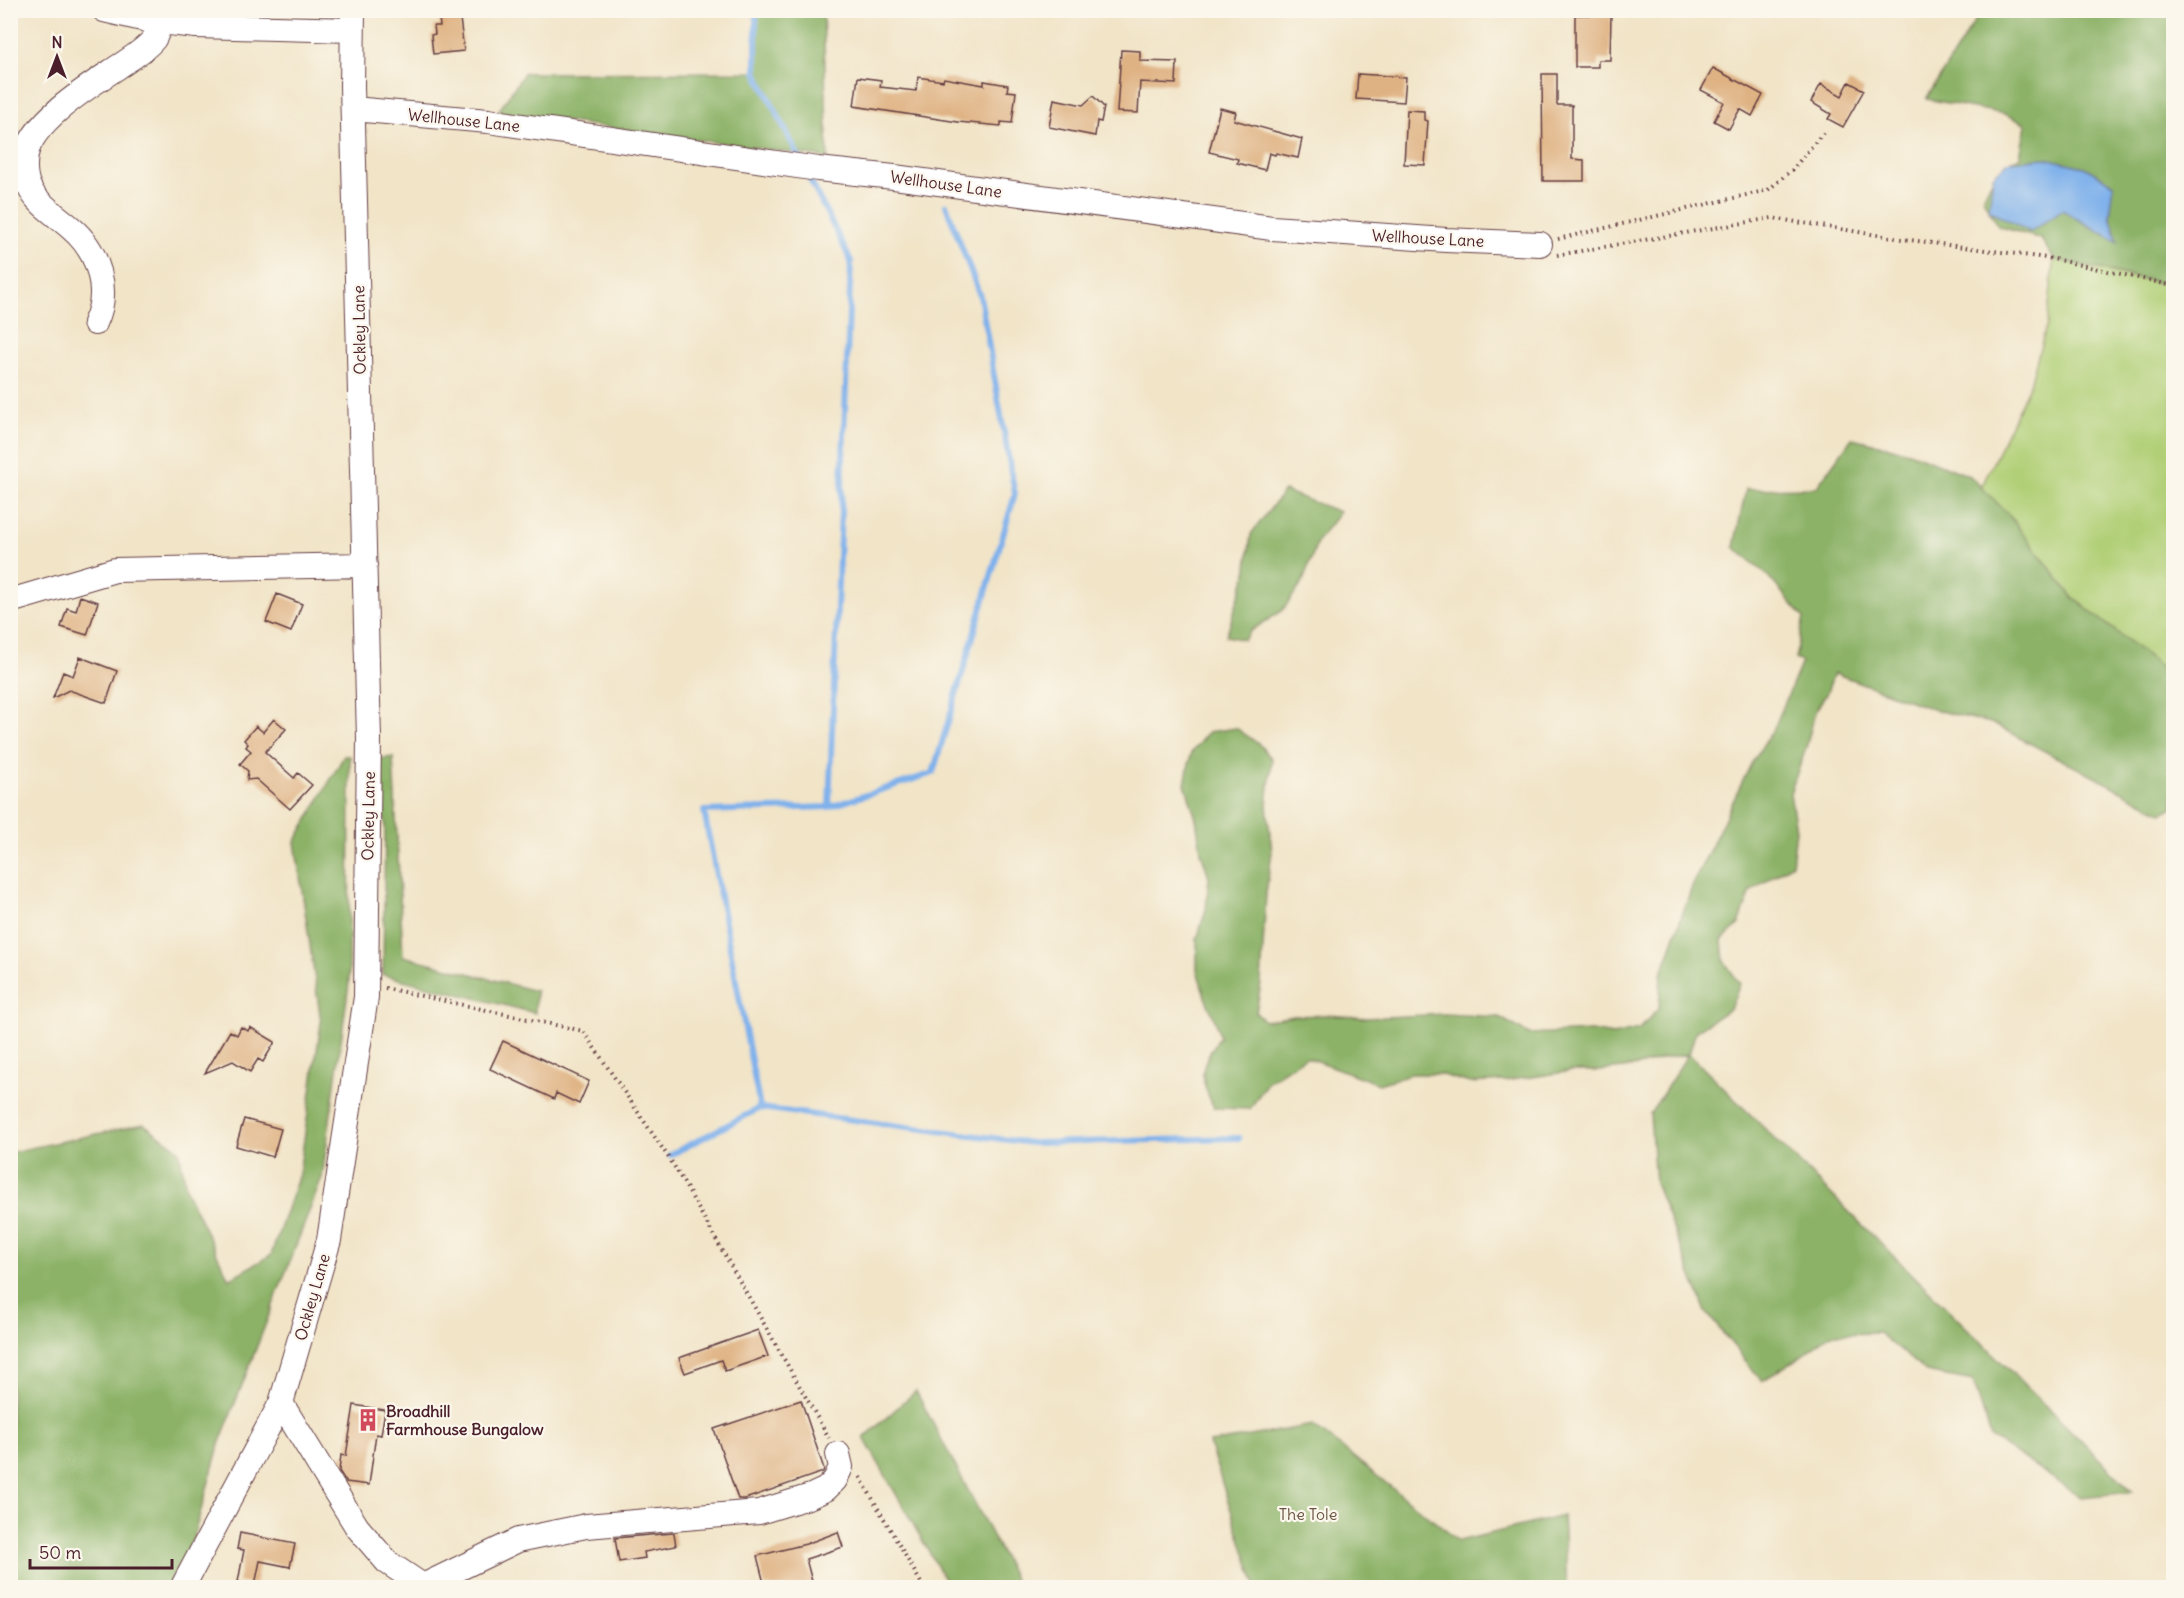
<svg xmlns="http://www.w3.org/2000/svg" width="2184" height="1598" font-family="Delius,sans-serif">
<style>
.green{fill:#b0cf76;stroke:#7d7750;stroke-width:1.5}
.forest{fill:#8cb267;stroke:#6b6849;stroke-width:1.5}
.water{fill:#7fb1eb;stroke:#64688b;stroke-width:1.5}
.lines{fill:none;stroke-linecap:round;stroke-linejoin:round}
.stream{stroke:#7fb1eb;stroke-width:6}
.building{fill:#dfb283}
.minor-casing{stroke:#633d42;stroke-width:26}
.path{stroke:#633d42;stroke-width:4;stroke-dasharray:1.5 4.5;stroke-linecap:butt}
.minor{stroke:#fff;stroke-width:24}
.labels{text-anchor:middle;dominant-baseline:central;stroke-width:4.5;stroke-linejoin:round;paint-order:stroke}
.street-label{font-size:16px;fill:#4a1f2b;stroke:#fbf7ec}
.poi-label{font-size:16px;font-weight:bold;fill:#4a1f2b;stroke:#fbf7ec;text-anchor:start}
.park-label{font-size:16px;fill:#695442;stroke:#fbf7ec}
</style>
<rect width="100%" height="100%" fill="#fbf7ec"/>
<filter id="ink" filterUnits="userSpaceOnUse"><feTurbulence type="fractalNoise" baseFrequency=".0167" numOctaves="2"/><feDisplacementMap in="SourceGraphic" scale="12" xChannelSelector="R" yChannelSelector="G"/><feConvolveMatrix kernelMatrix="1 2 1 2 8 2 1 2 1" color-interpolation-filters="sRGB"/></filter>
<filter id="wash" filterUnits="userSpaceOnUse"><feTurbulence type="fractalNoise" baseFrequency=".008" numOctaves="4" result="noise"/><feDisplacementMap in="SourceGraphic" scale="24" xChannelSelector="R" yChannelSelector="G"/><feGaussianBlur stdDeviation="1.35" result="paint"/><feColorMatrix in="noise" values="0 0 0 0 0 0 0 0 0 0 0 0 0 0 0 0 0 1.4 0 .05"/><feComposite in="paint" operator="in"/></filter>
<g filter="url(#wash)">
<rect width="100%" height="100%" fill="#f1e4c7"/>
<path class="green" d="M2054 259 2173 286V676L2073 598 2008 514 1981 488 2030 384 2047 324Z"/>
<path class="forest" d="M756 11H823L828 158 498 112 524 73 756 72Z
M1981 11H2173V285L2054 259 2041 239 1998 226 1983 199C1991 179 1999 165 2020 157L2026 124 2005 114 1926 99Z
M1852 438 1909 452 1970 476 2008 514 2073 598 2173 676V807L2163 813 1991 723 1935 710 1834 673 1827 692 1815 712 1806 748 1790 793 1796 830 1792 864 1751 891 1739 924 1722 940 1724 961 1740 984 1730 1009 1696 1031 1689 1054 2133 1492 2081 1497 1991 1437 1973 1381 1926 1372 1879 1333 1831 1334 1797 1359 1762 1381 1706 1312 1655 1183 1650 1114 1688 1054 1661 1059 1639 1066 1600 1071H1572L1505 1081 1470 1083 1439 1074H1411L1379 1084 1306 1057 1268 1081 1250 1109 1214 1108C1199 1076 1198 1067 1220 1037L1216 1023 1205 997 1197 970V939L1206 909 1209 877 1201 852 1196 819 1185 784 1191 753 1208 732 1236 728 1260 745 1272 759 1267 805 1272 852 1266 893 1261 983 1256 1013 1265 1021 1293 1016 1328 1015 1367 1018 1444 1014 1499 1017 1529 1034 1592 1031 1613 1035 1639 1029 1659 1008 1661 975 1693 884 1751 764 1775 726 1802 662 1795 659 1804 618 1767 575 1734 547 1746 489 1816 488Z
M1284 491 1340 512 1318 540 1302 584 1282 611 1250 631 1244 640 1226 636 1246 575 1251 534Z
M344 756H350L349 983 322 1178 220 1442 192 1542 182 1587 11 1588V1152L144 1124 179 1150 187 1192 229 1279 271 1255 299 1174 321 1022 295 842Z
M393 757 403 956 536 991 535 1013 383 975 385 823 378 759Z
M916 1391 1019 1587H949L864 1438Z
M1313 1425 1459 1541 1563 1516 1567 1587H1256L1209 1443Z"/>
<path class="water" d="M2045 158 2084 167 2114 184 2110 216 2118 242 2062 210 2030 232 1989 210 1993 176 2008 162Z"/>
<g class="lines">
<path class="stream" d="M756 10V72L800 159
M807 174 851 261 829 807
M760 1108 704 811 829 807 933 773 1015 494 980 296 946 205
M670 1155 760 1108 1032 1143 1239 1138"/>
</g>
<g id="blocks">
<path class="building" d="M438 10H459L464 51 433 54 431 35 435 34 434 26H440Z
M1575 15H1611L1610 60H1598V67H1575Z
M1121 50 1140 51V61L1177 62 1176 84 1140 82 1138 113 1117 112Z
M1713 68 1763 95 1752 116 1740 109 1729 129 1714 121 1724 102 1701 90Z
M1358 74 1406 77 1404 102 1356 99Z
M1542 74H1557V105H1572V159L1584 160V181H1543Z
M858 77 881 80 880 87 916 91 918 77 943 81 944 78 984 85V81L1008 85 1007 91 1016 92 1012 123 1001 122V126L958 122 854 106Z
M1849 82 1864 90 1843 127 1828 119 1831 114 1811 102 1821 84 1842 96Z
M1093 96 1104 107 1101 122 1097 121 1095 136 1049 127 1054 99 1083 105Z
M1220 108 1236 112 1234 120 1302 139 1298 158 1276 153 1275 155 1269 153 1265 170 1237 163 1238 159 1209 152Z
M1407 110 1424 111V120L1428 121 1425 165 1404 164Z
M277 594 302 604 291 632 266 622Z
M80 596 98 602 87 635 61 627 67 608 76 611Z
M80 657 117 671 106 703 69 690 53 698 63 672 73 676Z
M274 719 286 729 265 752 294 778 298 773 312 785 290 809 256 779 247 780 248 771 240 764 251 751 246 747 248 744 244 740 256 726 263 732Z
M241 1027 248 1031 250 1027 275 1042 263 1062 258 1059 250 1072 233 1061 205 1073 230 1031 237 1035Z
M503 1041 589 1081 579 1104 556 1093 554 1099 490 1069Z
M244 1119 281 1129 273 1157 236 1146Z
M758 1330 768 1356 725 1371 721 1360 685 1373 679 1358Z
M801 1400 824 1469 823 1472 745 1499H738L714 1429Z
M354 1405 385 1410 381 1435 376 1434 369 1485 346 1482 339 1471 341 1455 346 1456Z
M838 1532 843 1547 806 1559 813 1585 804 1587H765L757 1556 806 1544Z
M240 1533 295 1544 290 1567 260 1561 255 1585 238 1582 244 1550 237 1549Z
M674 1533 676 1546 644 1552 645 1558 619 1562 615 1538Z"/>
</g>
</g>
<g filter="url(#ink)">
<use href="#blocks" fill-opacity="0" stroke="#633d42" stroke-width="1.5"/>
<g class="lines">
<g class="minor-casing">
<path id="minor" d="M104 10 151 21 196 26 352 30
M353 109 488 121 818 169 894 177 1272 228 1446 240 1540 244
M95 323C111 290 98 251 71 228 46 206 19 195 26 155 32 121 91 85 118 67 130 59 144 51 154 39 157 34 159 28 161 22
M10 601 115 570 365 565
M281 1403 357 1527 387 1562 423 1586 518 1540 586 1526 759 1512 811 1496 826 1489 835 1480 841 1467 838 1454
M182 1588 281 1403 329 1240 366 997 369 739 352 86 353 10"/>
</g>
<path class="path" d="M1558 239 1768 190 1792 170 1823 133
M1557 255 1772 218 1902 239 2054 259 2174 286
M385 988 583 1031 673 1164 829 1438
M860 1477 924 1588"/>
<use href="#minor" class="minor"/>
</g>
</g>
<defs>
<g id="building-bare" transform="scale(1.8)"><path d="M-4-6H4V6H1V3H-1V6H-4ZM-2.5-4.3h1.7v1.8h-1.7ZM.8-4.3h1.7v1.8H.8ZM-2.5-1h1.7V.8h-1.7ZM.8-1h1.7V.8H.8Z" fill="#d1495b" stroke="#fbf7ec" stroke-width="2.5" paint-order="stroke"/></g>
</defs>
<g fill-rule="evenodd">
<use href="#building-bare" x="368" y="1420"/>
</g>
<g class="labels">
<g class="street-label">
<text transform="translate(464 120) rotate(6)">Wellhouse Lane</text>
<text transform="translate(946 184) rotate(8)">Wellhouse Lane</text>
<text transform="translate(1428 238) rotate(3)">Wellhouse Lane</text>
<text transform="translate(359 330) rotate(-91)">Ockley Lane</text>
<text transform="translate(368 816) rotate(-89)">Ockley Lane</text>
<text transform="translate(312 1297) rotate(-74)">Ockley Lane</text>
</g>
<g class="poi-label">
<text x="386" y="1411">Broadhill<tspan x="386" dy="18">Farmhouse Bungalow</tspan></text>
</g>
<g class="park-label">
<text x="1308" y="1514">The Tole</text>
</g>
</g>
<rect width="2184" height="1598" fill="none" stroke="#fbf7ec" stroke-width="36"/>
<g transform="translate(57 57)" stroke="#fbf7ec" stroke-width="4.5" paint-order="stroke">
<path d="M0-4.5L10 22L0 15L-10 22Z" fill="#4a1f2b"/>
<text y="-9" font-size="16" font-weight="bold" text-anchor="middle" fill="#4a1f2b">N</text>
</g>
<path d="M30 1559v9h142v-9" fill="none" stroke="#4a1f2b" stroke-width="3"/>
<text x="39" y="1559" font-size="18" fill="#4a1f2b" stroke="#fbf7ec" stroke-width="4.5" paint-order="stroke">50 m</text>
</svg>
